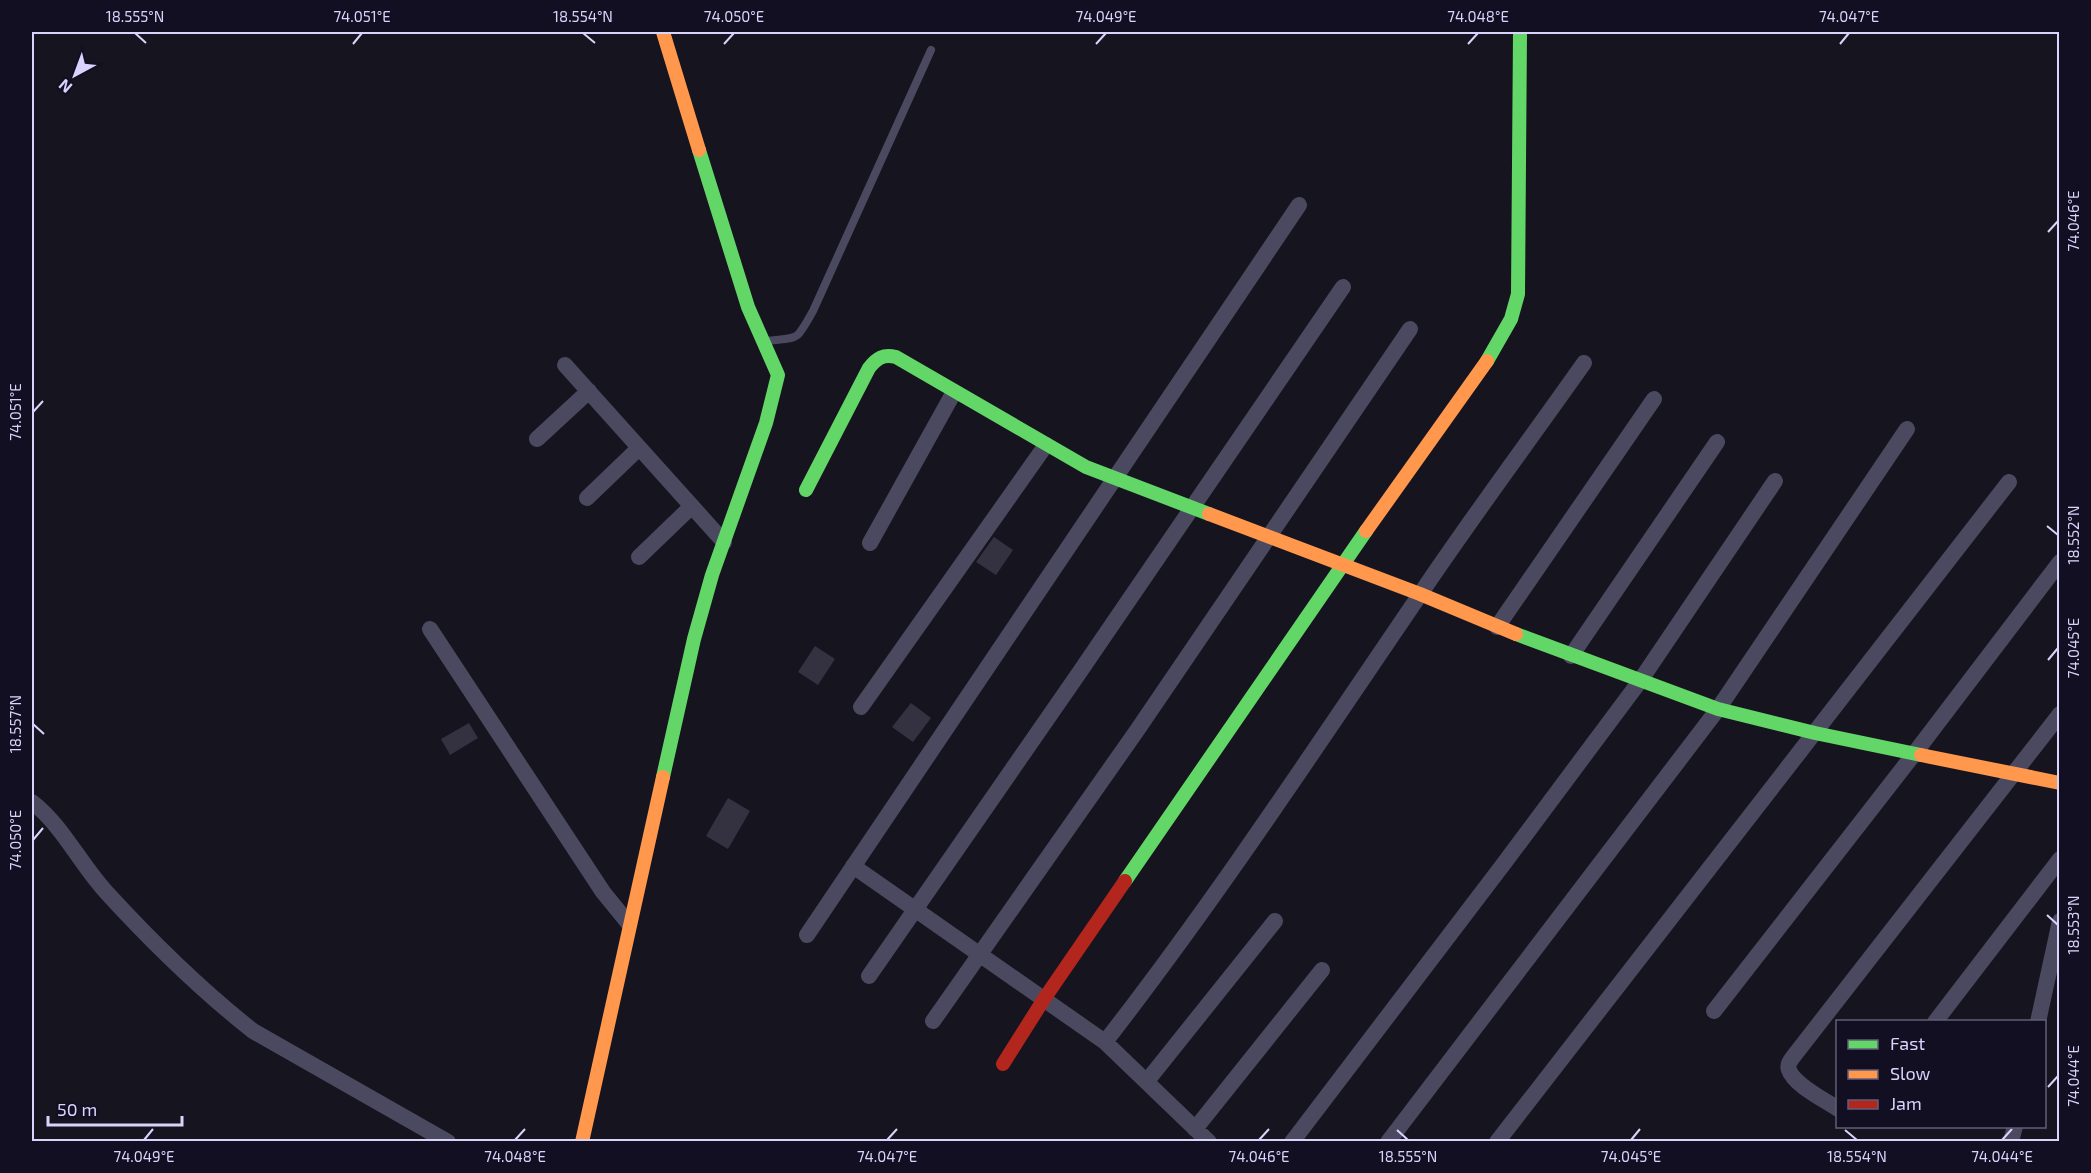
<svg xmlns="http://www.w3.org/2000/svg" width="2091" height="1173" font-family="'Exo 2',sans-serif">
<style>
.building{fill:#343240}
.lines{fill:none;stroke-linecap:round;stroke-linejoin:round}
.lane{stroke:#4b495f;stroke-width:8}
.street{stroke:#4b495f;stroke-width:16}
.fast{stroke:#63d668;stroke-width:14}
.slow{stroke:#ff974d;stroke-width:14}
.jam{stroke:#b3261e;stroke-width:14}
.ticks{fill:none;stroke:#d9d4fc;stroke-width:2}
.neatline{fill:none;stroke:#d9d4fc;stroke-width:2}
.ticks-label{font-size:15px;text-anchor:middle;fill:#d9d4fc}
</style>
<rect width="100%" height="100%" fill="#16141e"/>
<path class="building" d="M994 537 1013 550 996 575 976 562Z
M815 646 835 659 818 685 798 672Z
M911 703 931 718 913 742 892 727Z
M469 723 478 738 450 755 441 739Z
M728 798 750 811 728 849 706 836Z"/>
<g class="lines">
<path class="lane" d="M765 341C800 337 795 343 813 311L931 50"/>
<path class="street" d="M565 365 724 542
M537 439 589 391
M587 498 639 448
M870 543 954 392
M639 557 692 506
M1497 627 1654 399
M430 629 603 892 629 924
M1571 656 1717 442
M861 707 1046 445
M32 802C63 826 80 864 107 893 152 942 201 990 253 1031L448 1142
M853 866 1105 1042 1209 1142
M807 935 1299 205
M869 976 1077 676 1343 287
M1714 1011 1914 754 2060 562
M933 1021 1138 729 1410 329
M1935 1022 2060 859
M2038 1022 2060 921
M1105 1042C1217 898 1316 747 1419 596 1472 517 1529 441 1584 363
M1147 1081 1275 921
M1838 1109C1825 1100 1794 1085 1789 1070 1787 1065 1790 1061 1793 1057L2060 714
M1195 1129 1322 970
M1292 1142 1502 866 1640 681 1775 481
M1388 1142 1718 709 1907 429
M1497 1142 2009 482
M2011 1142 2015 1126"/>
<path class="fast" d="M1487 361 1511 319 1518 294 1520 32
M806 490 869 368C877 358 883 354 896 357L1086 467 1209 514
M1516 634 1718 709 1815 733 1921 755
M663 777 694 639 712 575 766 423 778 375 748 307 699 150
M1125 881 1366 531"/>
<path class="slow" d="M663 32 699 150
M1209 514 1420 594 1516 634
M1366 531 1487 361
M1921 755 2060 783
M582 1142 663 777"/>
<path class="jam" d="M1003 1064 1044 999 1125 881"/>
</g>
<path class="ticks" d="M135 33 146 43M583 33 595 43M353 44 362 33M724 44 734 33M1096 44 1106 33M1468 44 1478 33M1840 44 1849 33M2048 232 2058 221M33 412 43 401M2047 526 2058 535M2048 660 2058 648M33 724 44 734M33 840 43 828M2047 915 2058 925M2048 1087 2058 1076M1397 1130 1408 1140M1845 1130 1857 1140M144 1140 153 1129M515 1140 525 1129M887 1140 897 1129M1259 1140 1269 1129M1631 1140 1640 1129M2002 1140 2012 1129"/>
<rect width="2091" height="1173" fill="none" stroke="#130f23" stroke-width="66"/>
<rect x="1836" y="1020" width="210" height="108" fill="#130f23" stroke="#625e7a" stroke-width="1.5"/>
<rect x="1848" y="1040" width="30" height="9" fill="#63d668" stroke="#625e7a" stroke-width="1.5"/>
<text x="1890" y="1050" font-size="18" fill="#d9d4fc">Fast</text>
<rect x="1848" y="1070" width="30" height="9" fill="#ff974d" stroke="#625e7a" stroke-width="1.5"/>
<text x="1890" y="1080" font-size="18" fill="#d9d4fc">Slow</text>
<rect x="1848" y="1100" width="30" height="9" fill="#b3261e" stroke="#625e7a" stroke-width="1.5"/>
<text x="1890" y="1110" font-size="18" fill="#d9d4fc">Jam</text>
<g transform="translate(75 75) rotate(221)" stroke="#130f23" stroke-width="4.5" paint-order="stroke">
<path d="M0-4.5L10 22L0 15L-10 22Z" fill="#d9d4fc"/>
<text y="-9" font-size="16" font-weight="bold" text-anchor="middle" fill="#d9d4fc">N</text>
</g>
<path d="M48 1116v9h134v-9" fill="none" stroke="#d9d4fc" stroke-width="3"/>
<text x="57" y="1116" font-size="18" fill="#d9d4fc" stroke="#130f23" stroke-width="4.5" paint-order="stroke">50 m</text>
<rect x="33" y="33" width="2025" height="1107" class="neatline"/>
<g class="ticks-label">
<text x="135" y="22">18.555°N</text>
<text x="362" y="22">74.051°E</text>
<text x="583" y="22">18.554°N</text>
<text x="734" y="22">74.050°E</text>
<text x="1106" y="22">74.049°E</text>
<text x="1478" y="22">74.048°E</text>
<text x="1849" y="22">74.047°E</text>
<text transform="translate(2074 221) rotate(-90)" y="5">74.046°E</text>
<text transform="translate(16 412) rotate(-90)" y="5">74.051°E</text>
<text transform="translate(2074 535) rotate(-90)" y="5">18.552°N</text>
<text transform="translate(2074 648) rotate(-90)" y="5">74.045°E</text>
<text transform="translate(16 724) rotate(-90)" y="5">18.557°N</text>
<text transform="translate(16 840) rotate(-90)" y="5">74.050°E</text>
<text transform="translate(2074 925) rotate(-90)" y="5">18.553°N</text>
<text transform="translate(2074 1076) rotate(-90)" y="5">74.044°E</text>
<text x="144" y="1162">74.049°E</text>
<text x="515" y="1162">74.048°E</text>
<text x="887" y="1162">74.047°E</text>
<text x="1259" y="1162">74.046°E</text>
<text x="1408" y="1162">18.555°N</text>
<text x="1631" y="1162">74.045°E</text>
<text x="1857" y="1162">18.554°N</text>
<text x="2002" y="1162">74.044°E</text>
</g>
</svg>
